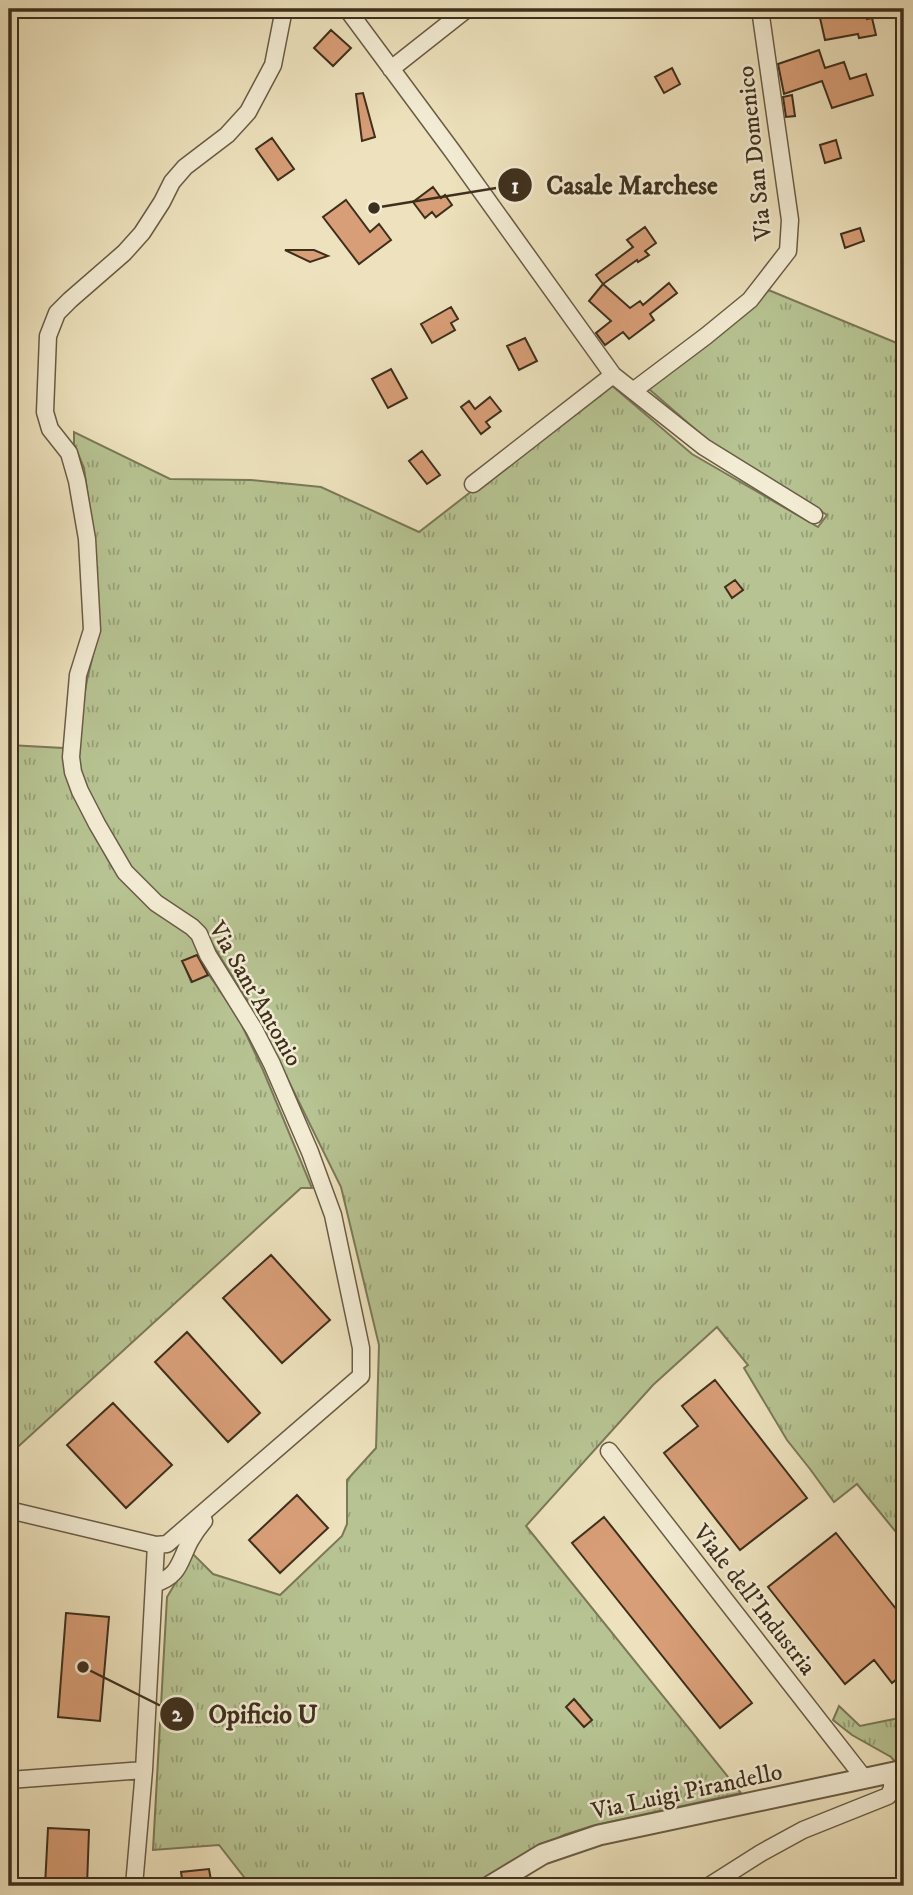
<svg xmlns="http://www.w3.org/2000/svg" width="913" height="1895" font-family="'IM FELL DW Pica',serif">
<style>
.grass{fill:url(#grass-tufts);stroke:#7a7958;stroke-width:2}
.building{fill:#d89e77;stroke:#3e2f1d;stroke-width:2}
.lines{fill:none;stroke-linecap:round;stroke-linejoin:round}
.minor-casing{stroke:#6a5c45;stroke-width:19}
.tertiary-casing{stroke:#6a5c45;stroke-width:23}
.minor{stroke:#f3ecd4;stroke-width:16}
.tertiary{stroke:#f3ecd4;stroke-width:19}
.labels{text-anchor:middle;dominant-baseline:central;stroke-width:5;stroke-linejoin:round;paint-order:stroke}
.street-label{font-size:24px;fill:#3e2f1d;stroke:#f3ecd4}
.leader{fill:none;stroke:#3e2f1d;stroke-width:2.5}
.callout-dot{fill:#3e2f1d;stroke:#f3ecd4;stroke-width:2.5}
.mark-label{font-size:21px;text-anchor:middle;font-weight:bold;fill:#fff}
.callout-label{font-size:26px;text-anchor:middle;font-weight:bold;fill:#3e2f1d;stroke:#f3ecd4;stroke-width:5;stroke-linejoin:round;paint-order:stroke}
</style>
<defs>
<pattern id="grass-tufts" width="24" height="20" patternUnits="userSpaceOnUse" patternTransform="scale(1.75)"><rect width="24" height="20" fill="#b7c392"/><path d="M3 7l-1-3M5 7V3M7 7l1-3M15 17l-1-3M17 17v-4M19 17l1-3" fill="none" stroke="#969f77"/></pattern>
</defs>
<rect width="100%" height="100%" fill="#ede2bd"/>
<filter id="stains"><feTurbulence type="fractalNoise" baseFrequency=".00286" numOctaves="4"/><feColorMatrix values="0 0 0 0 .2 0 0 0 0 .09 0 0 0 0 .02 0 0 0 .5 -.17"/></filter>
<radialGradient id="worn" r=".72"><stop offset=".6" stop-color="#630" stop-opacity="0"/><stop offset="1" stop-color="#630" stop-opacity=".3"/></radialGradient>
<path class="grass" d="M766 289 904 346V1542L857 1484 834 1502 810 1469 787 1440 744 1368 748 1365 717 1327 653 1385 526 1526 741 1793 592 1826 564 1835 510 1862 472 1886H251L219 1845 153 1850 167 1597 193 1554 213 1574 280 1595 342 1536 347 1524V1480L376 1448 379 1345 341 1187 253 1009 202 928 152 892 131 872 83 787 74 755 87 680 99 630 94 541 84 468 74 444V432L170 479 251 480 321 487 419 532 610 384 692 454 818 527 827 515 711 443 649 389 747 311Z
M9 745 63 748 64 759 87 821 112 867 142 900 170 922 188 933 194 940 200 954 183 961 191 982 209 975 238 1017 263 1070 312 1188H301L9 1455Z
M839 1706 860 1726 904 1717V1761L896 1763 891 1757 852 1735 833 1720Z"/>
<path class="building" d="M818 9H843L845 16 866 12 867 19 872 18 876 35 859 38 858 34 825 40Z
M331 30 351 48 333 66 314 48Z
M819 50 825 68 844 62 850 79 866 74 873 95 832 108 822 81 784 94 778 64Z
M672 68 680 84 664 93 655 77Z
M363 93 375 137 362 141 356 94Z
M792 95 795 116 786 117 783 97Z
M272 138 294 169 278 180 256 149Z
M836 140 841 158 825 163 820 145Z
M433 187 441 198 445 195 452 205 436 217 432 212 425 218 413 202Z
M346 200 370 232 379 224 391 240 359 264 323 217Z
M645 227 656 243 645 251 649 255 638 262 637 260 603 284 596 275 633 247 627 240Z
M860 228 864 241 845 248 841 234Z
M285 250H314L328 256 310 262Z
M669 283 677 293 650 314 654 320 629 339 623 332 605 345 596 333 611 321 589 301 603 284 630 308 640 301 643 305Z
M451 307 458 319 451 323 455 330 432 343 421 324Z
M525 338 537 361 519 370 507 346Z
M391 369 407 398 388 408 372 379Z
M490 397 501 411 486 422 490 427 481 434 461 407 469 401 475 409Z
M422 451 440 475 427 484 409 461Z
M735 580 743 590 732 598 725 587Z
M197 955 208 975 192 982 182 961Z
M271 1255 330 1320 282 1363 223 1298Z
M187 1332 260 1413 228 1442 155 1362Z
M715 1380 807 1498 740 1550 664 1453 698 1426 682 1406Z
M113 1403 172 1465 126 1508 67 1445Z
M297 1495 328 1528 280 1573 249 1540Z
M604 1517 752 1703 720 1728 572 1543Z
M836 1533 904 1619V1673L892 1683 874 1660 845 1684 768 1587Z
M66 1613 109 1617 100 1721 58 1717Z
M574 1699 592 1720 584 1727 566 1707Z
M48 1828 89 1830 87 1886H45Z
M209 1869 212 1886H183L181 1872Z"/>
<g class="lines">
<g class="minor-casing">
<path id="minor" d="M347 9 453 152 613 375 704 447 814 515
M391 69 467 9
M633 391 706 336 750 300 788 251 790 220 760 9
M473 484 613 375
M609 1451 864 1778
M9 1510 156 1545 167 1544 361 1376V1348L333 1215 310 1152 272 1064 254 1029 208 955 199 934 192 927 156 903 125 872 97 824 80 791 73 772 71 757 78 675 92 630 87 539 77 481 69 453 50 429 45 412 48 336 57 313 70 300 124 253 142 233 162 202 172 182 185 167 227 135 248 112 273 65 284 9
M154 1584C180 1576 179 1562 190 1541 194 1534 199 1527 204 1521
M9 1780 144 1770
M134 1886 144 1770 156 1545
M709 1886 761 1853 803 1830 888 1796 892 1789V1772"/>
</g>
<g class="tertiary-casing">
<path id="tertiary" d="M490 1886 543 1854 599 1835 904 1770"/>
</g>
<use href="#minor" class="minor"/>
<use href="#tertiary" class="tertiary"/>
</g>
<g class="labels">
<g class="street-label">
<text transform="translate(755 153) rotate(-96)">Via San Domenico</text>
<text transform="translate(255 994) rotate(60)">Via Sant'Antonio</text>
<text transform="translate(754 1600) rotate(52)">Viale dell'Industria</text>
<text transform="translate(687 1792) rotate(-12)">Via Luigi Pirandello</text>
</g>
</g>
<path class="leader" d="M374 208L515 185M83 1667L177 1714"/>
<g class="callout-dot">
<circle cx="374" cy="208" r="7"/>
<circle cx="83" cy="1667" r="7"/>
<circle cx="515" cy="185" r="18"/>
<circle cx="177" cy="1714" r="18"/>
</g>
<g class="mark-label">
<text x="515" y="193">1</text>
<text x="177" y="1721">2</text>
</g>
<g class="callout-label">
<text x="632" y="194">Casale Marchese</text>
<text x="263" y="1723">Opificio U</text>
</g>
<rect width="913" height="1895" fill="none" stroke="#ede2bd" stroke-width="35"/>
<rect x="10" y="10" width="892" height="1874" fill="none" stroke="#3e2f1d" stroke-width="3.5"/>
<rect x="18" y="18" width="878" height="1860" fill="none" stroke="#3e2f1d" stroke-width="2"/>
<rect width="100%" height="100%" filter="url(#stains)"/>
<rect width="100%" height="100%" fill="url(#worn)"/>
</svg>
